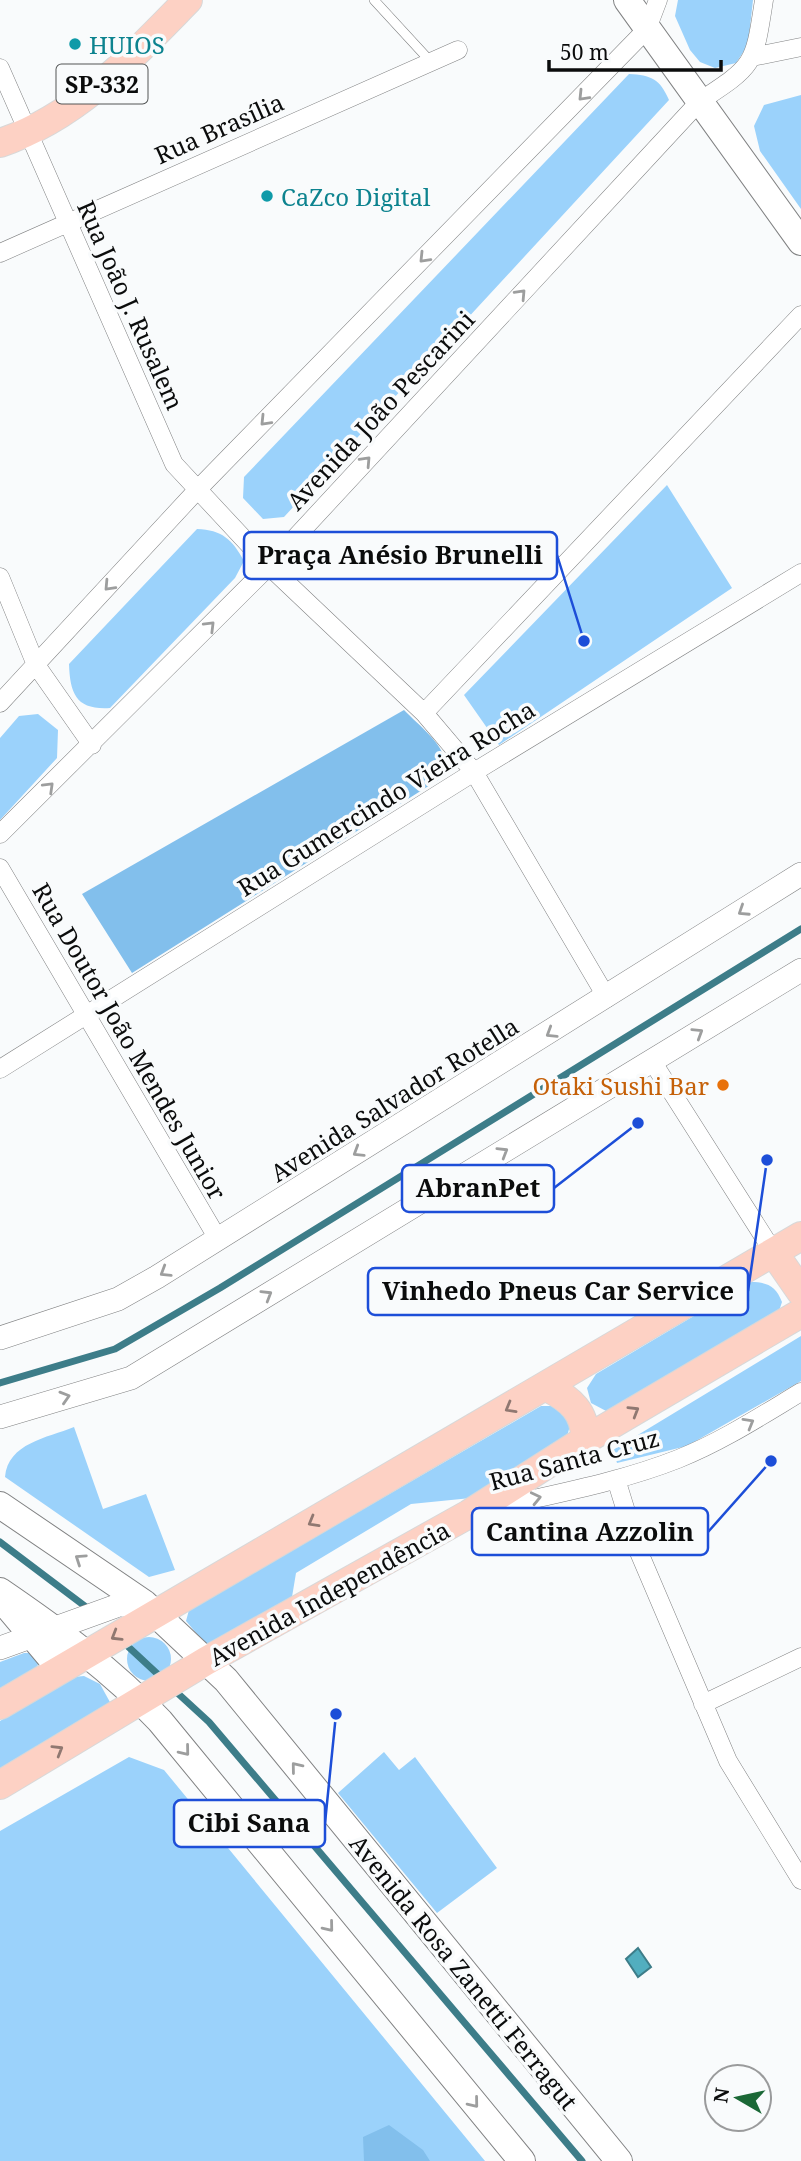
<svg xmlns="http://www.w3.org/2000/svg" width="801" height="2161" font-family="'Noto Serif',serif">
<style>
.green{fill:#9bd2fb}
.forest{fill:#82bfec}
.water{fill:#52aebf;stroke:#3d7d89;stroke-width:2}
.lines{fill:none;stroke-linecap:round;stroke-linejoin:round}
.stream{stroke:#3d7d89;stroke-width:7}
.service-casing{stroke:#818283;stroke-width:10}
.minor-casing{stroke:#818283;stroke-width:19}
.tertiary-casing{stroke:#818283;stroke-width:24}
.secondary-casing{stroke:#818283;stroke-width:28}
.primary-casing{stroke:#d8d8d8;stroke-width:30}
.service{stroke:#fff;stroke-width:9}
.minor{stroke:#fff;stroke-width:18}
.tertiary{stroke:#fff;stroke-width:23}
.secondary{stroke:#fff;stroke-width:26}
.primary{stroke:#fdd1c4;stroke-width:28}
.oneway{stroke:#9d9e9e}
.oneway2{stroke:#907871}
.culture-dot{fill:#0f9aa8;stroke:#f9fbfc;stroke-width:2.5}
.food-dot{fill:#e8710a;stroke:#f9fbfc;stroke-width:2.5}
.labels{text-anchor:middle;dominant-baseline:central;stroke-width:7;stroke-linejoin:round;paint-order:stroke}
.shield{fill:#f9fbfc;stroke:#525454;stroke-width:2}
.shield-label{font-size:23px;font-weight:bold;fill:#0b0c0c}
.culture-label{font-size:24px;fill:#0d838f;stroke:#f9fbfc;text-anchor:start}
.street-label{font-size:24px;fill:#0b0c0c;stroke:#f9fbfc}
.food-label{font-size:24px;fill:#c56008;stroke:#f9fbfc;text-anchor:end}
.leader{fill:none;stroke:#1d4ed8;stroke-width:2.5}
.callout-dot{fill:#1d4ed8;stroke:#f9fbfc;stroke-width:2.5}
.callout{fill:#f9fbfc;stroke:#1d4ed8;stroke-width:2.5}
.callout-label{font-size:26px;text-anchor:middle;font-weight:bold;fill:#0b0c0c}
</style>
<rect width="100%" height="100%" fill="#f9fbfc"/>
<path class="green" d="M678 0H753L748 45 736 63 715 68 700 62 690 50 675 16Z
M629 74C651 75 660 79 669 100L284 517 263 519 243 498 244 477Z
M801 95V209L760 151 754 126 764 105Z
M667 485 732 588 499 745 464 695Z
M197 529C222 530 232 539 244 561L235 578 110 708C77 710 70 695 69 664Z
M38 714 58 730 57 758 0 820V738L19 716Z
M751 1282C767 1282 776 1286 782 1302L779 1311 608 1412 591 1403 587 1388 596 1374Z
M801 1336V1381L687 1446 617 1463 613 1450Z
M541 1406H555L571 1422 566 1440 471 1498 411 1504 296 1573 291 1603 208 1647 186 1621 189 1610Z
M74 1427 103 1509 146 1494 175 1570 149 1577 5 1477C8 1443 47 1438 74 1427Z
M127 1659a22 22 0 1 1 44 0a22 22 0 1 1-44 0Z
M24 1653H36L39 1659 36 1673 0 1697V1662Z
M84 1676 100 1684 111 1704 0 1775V1721L74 1677Z
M384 1752 399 1770 415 1757 497 1868 437 1913 338 1793Z
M129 1757 164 1770 485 2161H0V1831Z"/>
<path class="forest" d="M404 710C422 729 450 747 446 775L132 973 82 894Z
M389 2125 423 2150 430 2161H364L363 2137Z"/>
<path class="water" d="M638 1948 651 1967 638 1977 626 1959Z"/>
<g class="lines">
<path class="stream" d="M0 1383 115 1349 220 1288 801 929
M0 1542 90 1610
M121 1640 164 1680
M172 1688 209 1722 582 2161"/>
<g class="service-casing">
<path id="service" d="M374 0 431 62"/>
</g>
<g class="minor-casing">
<path id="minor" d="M752 57 801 47
M0 68 174 464 269 566 424 713 474 772 607 998
M0 253 458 50
M0 577 36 665 92 745
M0 703 199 488 647 29 658 0
M424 713 801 315
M0 834 269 566 700 101C755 65 754 65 764 0
M0 868 218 1239
M652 1061 774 1253
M0 1069 474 772 801 573
M616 1479 638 1550 728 1761 801 1880
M490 1509C553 1494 617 1483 678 1459 721 1442 761 1416 801 1392
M703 1704 801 1657"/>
</g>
<g class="tertiary-casing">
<path id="tertiary" d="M0 1338 118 1299 157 1277 801 874
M0 1417 131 1378 801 970
M0 1648 119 1605 144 1603"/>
</g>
<g class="secondary-casing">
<path id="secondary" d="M627 0 801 242
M0 1505 144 1603 226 1680 619 2161
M0 1591C57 1630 112 1670 160 1721L522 2161
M8 1607 60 1669"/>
</g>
<g class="primary-casing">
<path id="primary" d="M0 143C77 117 132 57 188 0
M774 1253 801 1292
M547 1387C570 1399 586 1412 585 1440
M0 1705 801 1236
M0 1785 206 1661 469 1514 585 1440 801 1313"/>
</g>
<use href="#service" class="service"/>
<use href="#minor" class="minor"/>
<use href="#tertiary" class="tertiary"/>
<use href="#secondary" class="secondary"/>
<use href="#primary" class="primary"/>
</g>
<defs><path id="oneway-chevron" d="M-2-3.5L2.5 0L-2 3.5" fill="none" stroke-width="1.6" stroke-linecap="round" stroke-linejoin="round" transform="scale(1.75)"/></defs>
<g class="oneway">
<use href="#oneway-chevron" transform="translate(583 96) rotate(134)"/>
<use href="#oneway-chevron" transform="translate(424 258) rotate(134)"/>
<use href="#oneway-chevron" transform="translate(521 294) rotate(-47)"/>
<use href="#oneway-chevron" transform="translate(265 421) rotate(134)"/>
<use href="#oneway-chevron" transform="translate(366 461) rotate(-47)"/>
<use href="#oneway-chevron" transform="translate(109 586) rotate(133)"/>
<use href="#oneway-chevron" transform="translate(210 626) rotate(-45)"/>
<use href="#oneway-chevron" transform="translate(49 787) rotate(-44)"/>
<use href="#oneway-chevron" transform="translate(743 911) rotate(147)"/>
<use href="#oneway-chevron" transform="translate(551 1033) rotate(148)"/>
<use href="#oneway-chevron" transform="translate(698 1033) rotate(-32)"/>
<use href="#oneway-chevron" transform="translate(358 1152) rotate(148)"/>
<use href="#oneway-chevron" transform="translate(503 1152) rotate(-31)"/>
<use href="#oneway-chevron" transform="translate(165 1272) rotate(148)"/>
<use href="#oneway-chevron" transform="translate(267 1295) rotate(-31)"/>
<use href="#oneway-chevron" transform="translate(65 1397) rotate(-17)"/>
<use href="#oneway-chevron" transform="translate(749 1423) rotate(-30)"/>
<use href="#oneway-chevron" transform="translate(536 1498) rotate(-13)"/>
<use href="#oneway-chevron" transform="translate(80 1559) rotate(-146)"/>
<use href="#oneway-chevron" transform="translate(185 1751) rotate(51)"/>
<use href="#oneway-chevron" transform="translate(296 1767) rotate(-129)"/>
<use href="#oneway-chevron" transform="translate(329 1927) rotate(51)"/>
<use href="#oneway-chevron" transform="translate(474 2103) rotate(51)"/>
</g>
<g class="oneway2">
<use href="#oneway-chevron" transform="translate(510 1408) rotate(150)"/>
<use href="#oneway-chevron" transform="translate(634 1411) rotate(-31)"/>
<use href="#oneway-chevron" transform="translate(313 1522) rotate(150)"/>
<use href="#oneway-chevron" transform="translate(116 1636) rotate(149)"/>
<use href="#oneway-chevron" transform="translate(58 1750) rotate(-31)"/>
</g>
<g class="culture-dot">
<circle cx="75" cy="44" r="7"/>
<circle cx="267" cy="196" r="7"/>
</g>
<circle class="food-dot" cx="723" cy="1085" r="7"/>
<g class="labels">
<rect class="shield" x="56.5" y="64.5" width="91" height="39" rx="5"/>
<g class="shield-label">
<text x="102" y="84">SP-332</text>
</g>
<g class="culture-label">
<text x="89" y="44">HUIOS</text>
<text x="281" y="196">CaZco Digital</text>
</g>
<g class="street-label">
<text transform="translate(219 128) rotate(-24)">Rua Brasília</text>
<text transform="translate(131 305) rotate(66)">Rua João J. Rusalem</text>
<text transform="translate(380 410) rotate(-47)">Avenida João Pescarini</text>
<text transform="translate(386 798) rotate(-32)">Rua Gumercindo Vieira Rocha</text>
<text transform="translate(130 1041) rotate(60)">Rua Doutor João Mendes Junior</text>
<text transform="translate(394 1099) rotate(-32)">Avenida Salvador Rotella</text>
<text transform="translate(574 1459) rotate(-15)">Rua Santa Cruz</text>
<text transform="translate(329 1593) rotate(-29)">Avenida Independência</text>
<text transform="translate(464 1972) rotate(51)">Avenida Rosa Zanetti Ferragut</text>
</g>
<g class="food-label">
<text x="709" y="1085">Otaki Sushi Bar</text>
</g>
</g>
<path class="leader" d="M584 641L557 555M638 1123L554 1188M767 1160L748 1291M771 1461L708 1532M336 1714L325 1823"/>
<g class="callout-dot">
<circle cx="584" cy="641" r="7"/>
<circle cx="638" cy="1123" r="7"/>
<circle cx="767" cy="1160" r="7"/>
<circle cx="771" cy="1461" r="7"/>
<circle cx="336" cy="1714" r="7"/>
</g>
<g class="callout">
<rect x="244" y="532" width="313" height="47" rx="7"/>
<rect x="402" y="1165" width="152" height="47" rx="7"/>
<rect x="368" y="1268" width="380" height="47" rx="7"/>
<rect x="472" y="1508" width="236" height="47" rx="7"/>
<rect x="174" y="1800" width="151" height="47" rx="7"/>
</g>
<g class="callout-label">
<text x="400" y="564">Praça Anésio Brunelli</text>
<text x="478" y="1197">AbranPet</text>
<text x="558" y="1300">Vinhedo Pneus Car Service</text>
<text x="590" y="1541">Cantina Azzolin</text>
<text x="249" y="1832">Cibi Sana</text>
</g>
<g transform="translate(738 2098) rotate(279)"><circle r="33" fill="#f9fbfc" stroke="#9a9b9c" stroke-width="2"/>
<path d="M0-5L12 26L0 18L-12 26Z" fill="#1b6836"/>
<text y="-10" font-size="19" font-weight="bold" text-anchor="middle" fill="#0b0c0c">N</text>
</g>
<path d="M549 60v10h172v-10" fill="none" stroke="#0b0c0c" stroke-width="3.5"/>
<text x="560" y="60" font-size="21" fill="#0b0c0c" stroke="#f9fbfc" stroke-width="5" paint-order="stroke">50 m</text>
</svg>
